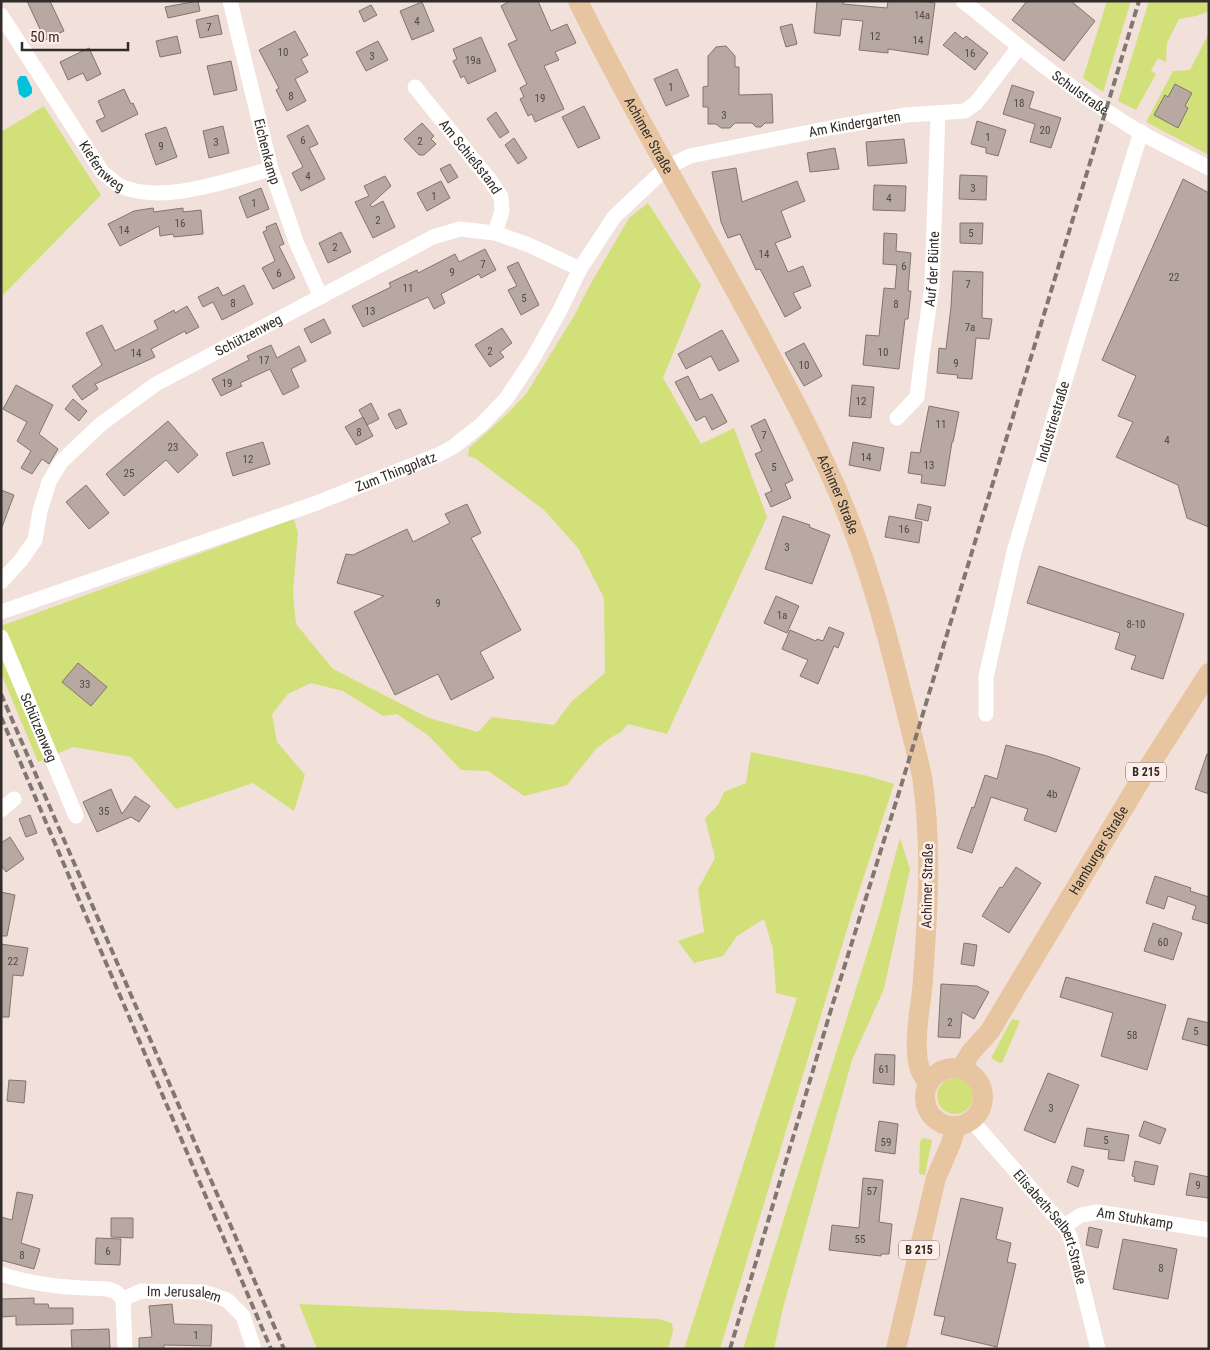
<svg xmlns="http://www.w3.org/2000/svg" width="1210" height="1350" font-family="'Roboto Condensed',sans-serif">
<style>
.green{fill:#d2e07a}
.water{fill:#01c2d8}
.building{fill:#b7a8a1;stroke:#82746e}
.lines{fill:none;stroke-linecap:round;stroke-linejoin:round}
.minor{stroke:#fff;stroke-width:15}
.major{stroke:#e7c5a0;stroke-width:20}
.rail{stroke:#807672;stroke-width:4;stroke-dasharray:8 4;stroke-linecap:butt}
.labels{text-anchor:middle;dominant-baseline:central;stroke-width:5;stroke-linejoin:round;paint-order:stroke}
.number-label{font-size:11px;fill:#524a47}
.shield{fill:#ffeee7;stroke:#6f6662;stroke-width:1}
.shield-label{font-size:12px;font-weight:bold;fill:#312b29}
.street-label{font-size:14px;fill:#312b29;stroke:#ffeee7}
</style>
<rect width="100%" height="100%" fill="#f1e1da"/>
<path class="green" d="M1107 1H1131L1103 92 1083 78Z
M1149 1H1204L1209 4V11L1196 16 1179 19 1167 43 1166 62 1158 58 1151 71 1156 74 1136 110 1118 101Z
M1209 33V155L1146 122 1173 71 1190 70Z
M44 106 101 195 1 297V132Z
M648 203 701 285 663 378 701 444 734 428 767 517 667 734 628 724 621 732 610 738 596 749 567 785 524 796 488 771 461 770 429 736 397 714 383 716 343 691 311 683 288 694 272 714 277 742 305 775 294 811 253 783 176 809 131 757 73 747 38 762 1 673V626L294 519 298 533 293 592 296 624 333 669 429 718 478 732 492 717 554 725 571 702 605 673 604 598 578 548 544 510 475 458 468 456 469 448 506 415 526 394 574 316 590 285 629 218Z
M751 752 868 776 894 784 851 916 720 1349H684L797 998 776 993 773 949 764 919 737 936 723 956 694 963 678 941 704 932 698 889 715 858 705 818 718 805 724 792 746 783Z
M900 838 910 869 884 989 852 1060 783 1308 774 1349H743L877 922Z
M1012 1019 1020 1021 1002 1063H1000L991 1058Z
M937 1096a18 18 0 1 1 36 0a18 18 0 1 1-36 0Z
M923 1138 932 1140 925 1175 919 1174 920 1142Z
M299 1304 659 1319 672 1323 673 1331 668 1349H317Z"/>
<path class="water" d="M20 76H26L32 88V93L29 96 24 98 19 94 17 81Z"/>
<path class="building" d="M27 1H50L64 31 45 40Z
M198 1 200 11 168 18 165 7Z
M510 1H538L551 31 567 24 576 43 555 52 559 60 544 66 564 109 535 122 532 114 528 116 520 99 524 97 520 88 527 84 508 44 517 40 501 6Z
M817 1H844L843 4 887 8 888 1H920L935 3 928 55 888 49V53L859 50 863 21 842 19 840 36 814 33Z
M1027 1H1071L1095 21 1064 61 1012 20Z
M422 2 434 31 412 40 400 11Z
M371 5 377 15 364 22 359 11Z
M218 15 222 34 200 38 196 20Z
M792 24 797 44 786 47 780 27Z
M295 31 308 55 301 59 308 72 295 79 306 101 287 111 276 90 279 88 259 50Z
M955 32 963 39 966 36 988 53 975 70 943 45Z
M177 36 181 53 160 57 156 41Z
M481 37 496 71 468 84 464 76 461 78 453 61 457 59 453 49Z
M378 41 388 60 366 71 356 52Z
M726 46 735 56V67H739V95L772 94 773 123H765L761 127H756L752 123H735L730 128H721L716 124H708V107H703V87L708 86V56L716 47Z
M89 48 101 74 87 81 83 73 68 80 60 62Z
M231 61 237 90 214 95 207 66Z
M677 69 689 96 666 106 654 79Z
M1175 84 1192 93 1185 106 1188 108 1178 128 1154 115 1165 95 1168 97Z
M1012 85 1034 92 1029 108 1061 118 1051 148 1030 142 1035 124 1003 114Z
M124 89 131 104 133 103 138 114 102 132 96 121 105 117 98 101Z
M584 106 600 138 578 148 562 117Z
M496 112 509 132 500 138 487 119Z
M977 121 1006 130 998 156 986 153V148L971 144Z
M422 123 434 136 431 139 436 144 424 155H419L404 139Z
M308 125 318 144 309 148 325 179 301 191 292 173 303 167 287 136Z
M223 126 229 153 209 158 203 131Z
M166 127 177 157 156 165 145 134Z
M514 138 527 158 518 164 505 145Z
M904 139 907 163 868 166 866 142Z
M835 148 839 169 810 172 807 153Z
M450 164 458 177 448 183 440 169Z
M736 168 742 202 797 181 805 201 781 211 791 237 775 243 788 272 803 266 811 286 793 293 801 308 785 317 760 269 756 270 740 234 728 238 721 222 712 172Z
M960 175 987 176 986 200 959 199Z
M385 176 391 186 370 205 372 207 383 201 395 227 373 238 355 202 369 196 364 186Z
M1183 179 1209 193V527L1187 518 1178 485 1116 457 1133 422 1118 416 1136 376 1102 360Z
M441 181 450 198 427 211 417 193Z
M874 185 906 186 905 211 873 210Z
M261 188 269 209 247 218 239 197Z
M153 208 154 212 183 208V212L201 210 203 234 174 237 173 234 160 236 159 226 120 246 108 224 134 211Z
M276 223 284 244 279 246 295 278 273 289 262 268 275 261 263 232 267 230 266 227Z
M960 223H983L982 244 960 243Z
M341 232 351 252 328 263 319 243Z
M884 233 897 234 896 251 911 253 908 291H911L908 319H905L899 369 863 365 866 335 879 336 884 288 895 289 897 265 883 264Z
M485 249 496 270 481 278 479 274 441 294 445 303 434 309 428 297 363 327 352 306 391 287 389 283 417 270 418 273 455 254 459 262Z
M518 262 539 305 521 315 508 290 517 286 507 267Z
M953 271 983 272 982 318 992 319 989 339 976 338 972 379 957 378 958 375 937 373 939 348 946 349 951 307Z
M244 285 253 304 222 320 213 302 203 307 198 297 218 287 223 296Z
M187 306 199 327 186 334 185 331 151 349 155 357 95 384 98 389 82 400 72 386 102 365 86 333 102 325 115 351 158 329 154 321 174 310 175 313Z
M324 319 331 333 311 343 304 329Z
M502 328 512 343 500 352 504 357 490 367 475 345Z
M722 330 739 361 719 371 711 356 686 369 678 354Z
M804 343 822 376 804 386 785 353Z
M271 345 277 358 299 346 306 361 291 369 299 387 283 395 270 369 240 383 242 386 221 396 212 379 249 360 247 356Z
M688 376 700 400 712 394 727 422 712 430 705 416 696 421 675 382Z
M16 385 53 405 39 434 58 449 49 464 42 459 32 474 21 468 31 451 17 441 27 422 3 409Z
M852 385 874 387 871 418 849 416Z
M73 399 87 411 79 421 65 409Z
M371 403 379 419 367 425 359 410Z
M929 406 959 412 953 442H952L945 486 921 483 922 475 908 473 911 452 920 453Z
M400 409 407 424 396 429 388 414Z
M363 417 373 436 356 445 345 427Z
M765 419 793 480 785 484 791 498 771 507 765 494 772 491 755 454 762 451 751 426Z
M168 421 198 455 178 473 166 460 124 496 106 474Z
M263 442 270 464 233 476 226 453Z
M853 442 884 448 880 471 849 465Z
M86 485 109 513 89 529 66 502Z
M1 490 14 495 2 527H1Z
M467 504 481 533 471 538 521 630 480 652 494 678 451 700 438 674 395 695 354 612 384 596 337 583 346 554 353 555 407 529 413 542 450 523 445 514Z
M918 504 931 507 928 521 915 518Z
M783 516 810 525 809 527 830 535 812 584 765 569Z
M889 516 922 522 919 543 885 537Z
M1039 566 1184 614 1163 679 1131 669 1136 656 1115 649 1120 633 1027 603Z
M776 596 799 606 787 633 764 623Z
M829 627 844 633 838 648 834 646 818 684 800 676 808 660 782 649 790 630 816 641 817 639 823 641Z
M78 663 107 687 91 706 62 682Z
M1006 745 1047 756 1080 768 1056 832 1024 820 1028 809 991 797 972 853 957 848 972 807 974 808 985 775 997 779Z
M1207 754H1209V794L1195 789Z
M111 789 122 814 135 796 150 806 139 822 131 817 97 832 83 802Z
M30 815 37 833 26 837 19 819Z
M10 837 24 859 6 872 1 865V843Z
M1016 867 1041 883 1009 933 982 916 1000 887 1002 888Z
M1155 876 1191 888 1190 891 1209 897V924L1192 919 1196 906 1168 896 1164 909 1146 903Z
M1 892 15 895 7 936H1Z
M1153 923 1182 933 1173 960 1144 951Z
M964 943 977 945 974 966 961 964Z
M1 944 28 948 23 976 13 975 9 1017H1Z
M1066 977 1166 1005 1147 1070 1101 1056 1113 1013 1060 997Z
M941 984 977 986 989 992 974 1019 962 1012 960 1038 938 1037Z
M1188 1018 1209 1023V1046L1182 1039Z
M875 1054 895 1055 894 1085 873 1083Z
M1048 1073 1079 1085 1055 1143 1024 1130Z
M9 1080 26 1081 24 1103 7 1101Z
M879 1121 898 1124 895 1154 875 1151Z
M1144 1121 1166 1129 1160 1144 1139 1136Z
M1087 1128 1129 1135 1124 1161 1108 1159 1109 1150 1084 1146Z
M1135 1161 1158 1166 1154 1185 1134 1181 1135 1177 1132 1176Z
M1072 1166 1084 1170 1078 1187 1067 1182Z
M1190 1173 1209 1177V1198L1186 1195Z
M863 1178 883 1180 879 1222 892 1224 889 1254H881V1256L829 1250 832 1225 859 1228Z
M17 1192 33 1195 21 1243 40 1249 34 1269 1 1260V1217L12 1220Z
M961 1198 1003 1208 996 1239 1011 1243 1007 1262 1016 1264 997 1347 941 1334 945 1317 934 1315Z
M111 1218H133V1238L111 1237Z
M1089 1227 1102 1230 1098 1248 1086 1245Z
M96 1238 121 1239 120 1265 95 1264Z
M1123 1239 1177 1249 1168 1299 1113 1289Z
M34 1298V1304H48L49 1308H73V1324L16 1325V1316L1 1317V1299Z
M172 1304 174 1324 212 1325 211 1346 164 1345V1349H139V1338L152 1337 149 1306Z
M109 1329 110 1349H72L71 1330Z"/>
<g class="lines">
<g class="minor">
<path id="s1" d="M230 1 271 169 297 244 321 297"/>
<path id="s2" d="M963 1C1015 43 1067 87 1125 123 1151 140 1181 153 1209 168"/>
<path id="s3" d="M1 15 102 172C108 176 114 183 120 186 163 205 228 180 271 169"/>
<path id="s4" d="M415 87 489 179 501 197 502 211 495 233"/>
<path id="s5" d="M897 418 917 397 922 356 932 285 938 113"/>
<path id="s6" d="M1 582 21 560 35 540 40 511 49 482 61 462 101 424 156 384 433 237 460 229 495 233 529 245 580 269"/>
<path id="s7" d="M1 612 314 504 438 455 453 447 481 425 506 399 532 360 559 312 580 269 614 217 666 168 690 156 835 127 906 115 965 111 976 103 1019 47"/>
<path id="s8" d="M1 637 76 816"/>
<path id="s9" d="M986 714V677L1014 552 1077 340 1141 132"/>
<path d="M1 810 14 799"/>
<path id="s10" d="M972 1121 1067 1230 1071 1240 1098 1349"/>
<path id="s11" d="M1064 1226 1081 1215 1098 1212 1209 1230"/>
<path id="s12" d="M1 1274C36 1286 72 1288 108 1289L116 1292 123 1299 141 1291 204 1292 227 1300 243 1316 254 1349"/>
<path d="M123 1299 125 1349"/>
</g>
<g class="major">
<path id="s13" d="M578 1C640 127 714 246 778 370 802 415 826 461 845 509 880 595 900 686 922 776 932 843 928 911 923 978 922 1002 915 1027 917 1050 917 1061 920 1074 928 1082"/>
<circle cx="954" cy="1097" r="29"/>
<path id="s14" d="M961 1068 971 1052 990 1031 1144 774 1209 673"/>
<path d="M896 1349 936 1178 951 1143 956 1127"/>
</g>
<path class="rail" d="M1 694 284 1349
M1 717 271 1349
M730 1349 833 1003 901 786 1139 1"/>
</g>
<g class="labels">
<g class="number-label">
<text x="922" y="15">14a</text>
<text x="417" y="21">4</text>
<text x="209" y="27">7</text>
<text x="875" y="36">12</text>
<text x="918" y="40">14</text>
<text x="283" y="52">10</text>
<text x="970" y="53">16</text>
<text x="372" y="56">3</text>
<text x="473" y="60">19a</text>
<text x="671" y="87">1</text>
<text x="291" y="96">8</text>
<text x="540" y="98">19</text>
<text x="1019" y="103">18</text>
<text x="724" y="115">3</text>
<text x="1045" y="130">20</text>
<text x="988" y="137">1</text>
<text x="303" y="140">6</text>
<text x="420" y="141">2</text>
<text x="216" y="142">3</text>
<text x="161" y="146">9</text>
<text x="308" y="176">4</text>
<text x="973" y="188">3</text>
<text x="434" y="196">1</text>
<text x="889" y="198">4</text>
<text x="254" y="203">1</text>
<text x="378" y="220">2</text>
<text x="180" y="223">16</text>
<text x="124" y="230">14</text>
<text x="971" y="233">5</text>
<text x="335" y="247">2</text>
<text x="764" y="254">14</text>
<text x="483" y="264">7</text>
<text x="904" y="266">6</text>
<text x="452" y="272">9</text>
<text x="279" y="273">6</text>
<text x="1174" y="277">22</text>
<text x="968" y="284">7</text>
<text x="408" y="288">11</text>
<text x="524" y="298">5</text>
<text x="233" y="303">8</text>
<text x="896" y="304">8</text>
<text x="370" y="311">13</text>
<text x="970" y="327">7a</text>
<text x="490" y="351">2</text>
<text x="883" y="352">10</text>
<text x="136" y="353">14</text>
<text x="264" y="360">17</text>
<text x="956" y="363">9</text>
<text x="804" y="365">10</text>
<text x="227" y="383">19</text>
<text x="861" y="401">12</text>
<text x="941" y="424">11</text>
<text x="359" y="432">8</text>
<text x="764" y="435">7</text>
<text x="1167" y="440">4</text>
<text x="173" y="447">23</text>
<text x="866" y="457">14</text>
<text x="248" y="459">12</text>
<text x="929" y="465">13</text>
<text x="774" y="467">5</text>
<text x="129" y="473">25</text>
<text x="904" y="529">16</text>
<text x="787" y="547">3</text>
<text x="438" y="603">9</text>
<text x="782" y="615">1a</text>
<text x="1136" y="624">8-10</text>
<text x="85" y="684">33</text>
<text x="1052" y="794">4b</text>
<text x="104" y="811">35</text>
<text x="1163" y="942">60</text>
<text x="13" y="961">22</text>
<text x="950" y="1022">2</text>
<text x="1196" y="1031">5</text>
<text x="1132" y="1035">58</text>
<text x="884" y="1069">61</text>
<text x="1051" y="1108">3</text>
<text x="1106" y="1140">5</text>
<text x="886" y="1142">59</text>
<text x="1198" y="1185">9</text>
<text x="872" y="1191">57</text>
<text x="860" y="1239">55</text>
<text x="108" y="1251">6</text>
<text x="22" y="1255">8</text>
<text x="1161" y="1268">8</text>
<text x="196" y="1335">1</text>
</g>
<g class="shield">
<rect x="1126" y="762.5" width="40" height="19" rx="4"/>
<rect x="899" y="1240.5" width="40" height="19" rx="4"/>
</g>
<g class="shield-label">
<text x="1146" y="772">B 215</text>
<text x="919" y="1250">B 215</text>
</g>
<g class="street-label">
<text stroke="none"><textPath href="#s2" startOffset="149">Schulstraße</textPath></text>
<text stroke="none"><textPath href="#s7" startOffset="1031">Am Kindergarten</textPath></text>
<text stroke="none"><textPath href="#s13" startOffset="152">Achimer Straße</textPath></text>
<text stroke="none"><textPath href="#s1" startOffset="155">Eichenkamp</textPath></text>
<text stroke="none"><textPath href="#s4" startOffset="89">Am Schießstand</textPath></text>
<text stroke="none"><textPath href="#s3" startOffset="182">Kiefernweg</textPath></text>
<text stroke="none"><textPath href="#s5" startOffset="158">Auf der Bünte</textPath></text>
<text stroke="none"><textPath href="#s6" startOffset="365">Schützenweg</textPath></text>
<text stroke="none"><textPath href="#s9" startOffset="301">Industriestraße</textPath></text>
<text stroke="none"><textPath href="#s7" startOffset="419">Zum Thingplatz</textPath></text>
<text stroke="none"><textPath href="#s13" startOffset="558">Achimer Straße</textPath></text>
<text stroke="none"><textPath href="#s8" startOffset="98">Schützenweg</textPath></text>
<text stroke="none"><textPath href="#s14" startOffset="258">Hamburger Straße</textPath></text>
<text transform="translate(927 886) rotate(-89)">Achimer Straße</text>
<text stroke="none"><textPath href="#s11" startOffset="75">Am Stuhkamp</textPath></text>
<text stroke="none"><textPath href="#s10" startOffset="134">Elisabeth-Selbert-Straße</textPath></text>
<text stroke="none"><textPath href="#s12" startOffset="190">Im Jerusalem</textPath></text>
</g>
</g>
<rect width="1210" height="1350" fill="none" stroke="#312b29" stroke-width="5"/>
<path d="M22 42v8h106v-8" fill="none" stroke="#312b29" stroke-width="2.5"/>
<text x="30" y="42" font-size="15" fill="#312b29" stroke="#ffeee7" stroke-width="4" paint-order="stroke">50 m</text>
</svg>
